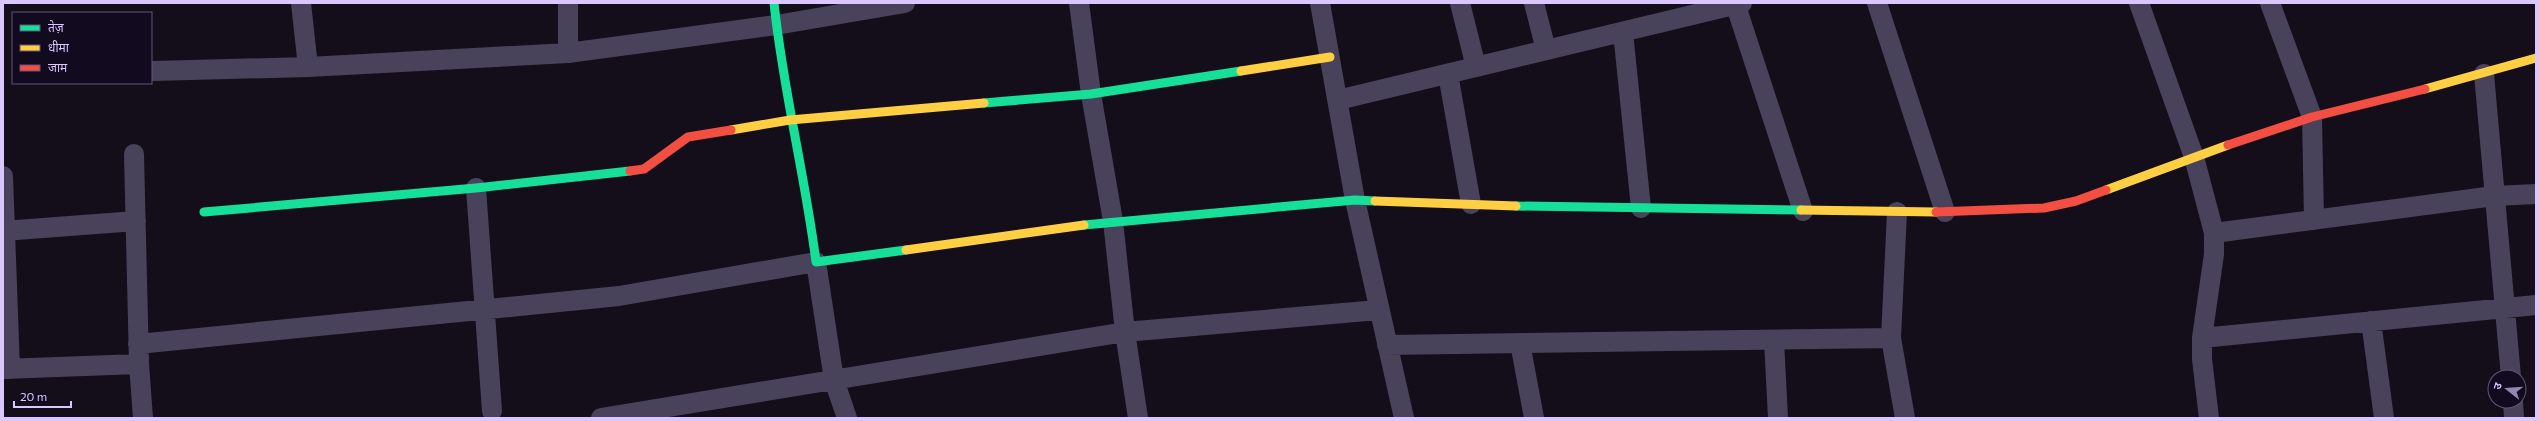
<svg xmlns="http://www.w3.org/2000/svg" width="2539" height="421" font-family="Commissioner,'Noto Sans Devanagari',sans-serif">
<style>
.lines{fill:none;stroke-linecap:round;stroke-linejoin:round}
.street{stroke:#49425b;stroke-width:20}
.fast{stroke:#16e098;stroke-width:9}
.slow{stroke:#ffcf43;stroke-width:9}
.jam{stroke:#f24e42;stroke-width:9}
</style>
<rect width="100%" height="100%" fill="#130e1a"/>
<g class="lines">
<path class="street" d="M301 3 308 67
M568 3V53
M1079 3 1091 94 1113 221 1125 332 1138 418
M1320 3 1355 200 1404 418
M1460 3 1476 67
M1534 3 1546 50
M1735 3 1803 211
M1877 3 1945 212
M2139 3 2194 157 2214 233V254L2202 338V359L2209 418
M2270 3 2312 117 2314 220
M1623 32 1641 208
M153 71 308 67 568 53 776 25 905 3
M1448 74 1471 204
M2484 74 2511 377
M1338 100 1742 3
M134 154 139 364 143 418
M3 176 10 369
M476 188 492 411
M1897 212 1891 338 1905 418
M3 231 136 221
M2214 233 2494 196 2536 194
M2371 321 2384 418
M2202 338 2536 305
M1774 340 1778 418
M1520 343 1534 418
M138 344 619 296 816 262 834 380 847 418
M1387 345 1891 338
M3 369 139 364
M2513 401 2514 418
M601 418 1125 332 1378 310"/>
<path class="fast" d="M774 3C783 90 805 175 816 262L906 250
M984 103 1091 94 1241 71
M1516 206 1801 210
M204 212 476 188 630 171
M1084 225 1355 200 1375 201"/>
<path class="slow" d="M1241 71 1330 57
M2425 89 2536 58
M731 130 790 120 984 103
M2106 190 2228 145
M1375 201 1516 206
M1801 210 1936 212
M906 250 1084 225"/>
<path class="jam" d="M2228 145 2312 117 2425 89
M630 171 644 169 688 137 731 130
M1936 212 2044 208 2076 201 2106 190"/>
</g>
<rect width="2539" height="421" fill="none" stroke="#dac7ff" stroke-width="8"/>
<rect x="12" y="12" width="140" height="72" fill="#120a1e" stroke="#625678"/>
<rect x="20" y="25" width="20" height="6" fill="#16e098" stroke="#625678"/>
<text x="48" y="32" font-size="12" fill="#dac7ff">तेज़</text>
<rect x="20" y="45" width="20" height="6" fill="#ffcf43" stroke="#625678"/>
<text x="48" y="52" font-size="12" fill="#dac7ff">धीमा</text>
<rect x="20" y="65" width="20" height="6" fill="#f24e42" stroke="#625678"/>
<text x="48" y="72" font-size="12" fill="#dac7ff">जाम</text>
<g transform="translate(2507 389) rotate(287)"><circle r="19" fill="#120a1e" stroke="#625678"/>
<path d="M0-3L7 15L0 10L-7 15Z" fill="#9486af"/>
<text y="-6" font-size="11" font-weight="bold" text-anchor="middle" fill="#dac7ff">उ</text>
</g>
<path d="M14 401v6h57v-6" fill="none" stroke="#dac7ff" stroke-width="2"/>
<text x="20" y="401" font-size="12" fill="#dac7ff" stroke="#120a1e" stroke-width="3" paint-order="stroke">20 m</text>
</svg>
